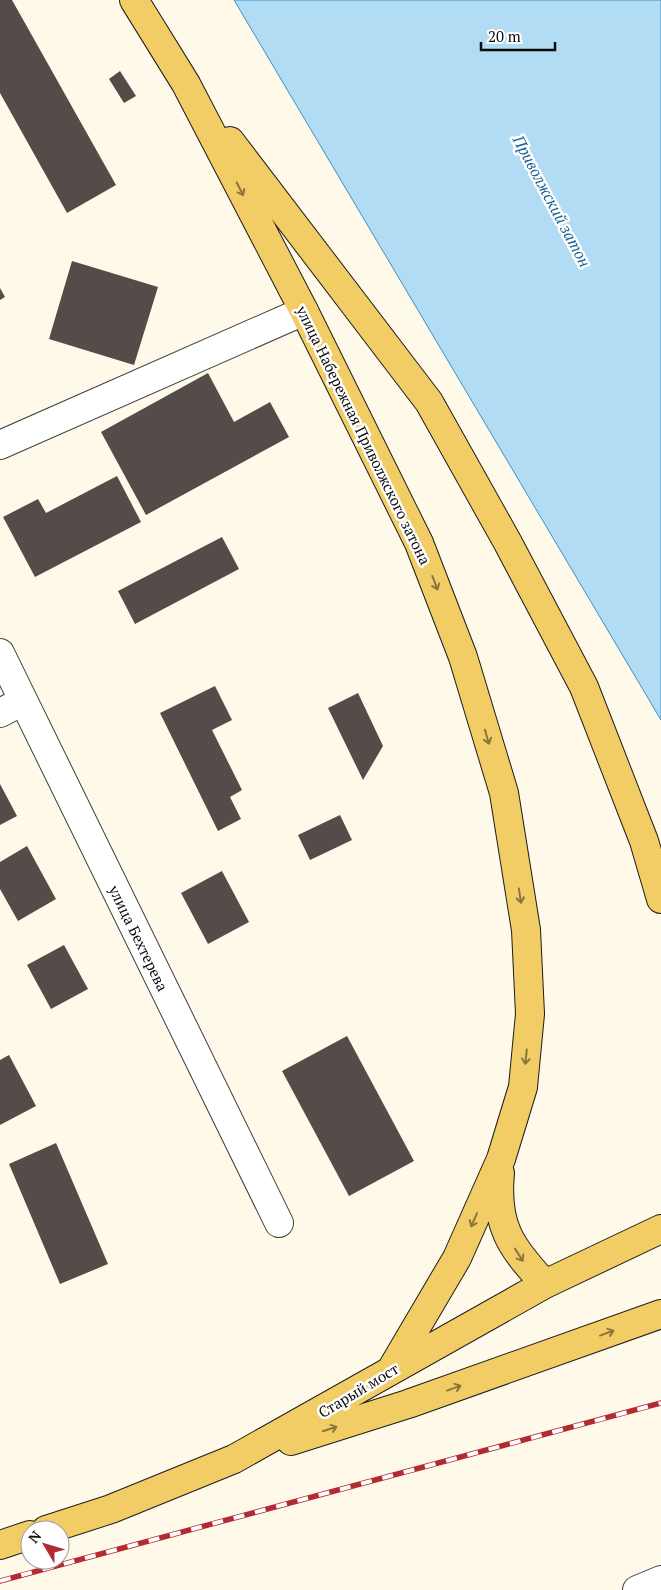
<svg xmlns="http://www.w3.org/2000/svg" width="661" height="1590" font-family="'PT Serif',serif">
<style>
.water{fill:#b1dcf3;stroke:#3b92c6}
.building{fill:#534c48}
.lines{fill:none;stroke-linecap:round;stroke-linejoin:round}
.minor-casing{stroke:#3e3e3e;stroke-width:30}
.major-casing{stroke:#1c1c1c;stroke-width:30}
.minor{stroke:#fff;stroke-width:28}
.major{stroke:#f2cc65;stroke-width:28}
.rail-casing{stroke:#b32a34;stroke-width:5.5}
.rail{stroke:#fff;stroke-width:4;stroke-dasharray:11;stroke-linecap:butt}
.oneway{stroke:#8a753c}
.labels{text-anchor:middle;dominant-baseline:central;stroke-width:5;stroke-linejoin:round;paint-order:stroke}
.street-label{font-size:15px;fill:#0b0b0b;stroke:#fff}
.water-label{font-size:16px;font-style:italic;fill:#1b6395;stroke:#fff}
</style>
<rect width="100%" height="100%" fill="#fef9e9"/>
<path class="water" d="M234 0H661V720Z"/>
<path class="building" d="M0 0H12L116 185 67 213 0 93Z
M120 71 136 96 124 103 109 79Z
M72 261 158 287 134 365 49 339Z
M0 288 5 297 0 300Z
M208 373 234 422 270 402 289 437 146 515 101 432Z
M117 476 141 522 35 577 3 517 38 499 46 513Z
M222 537 239 569 135 624 118 591Z
M215 686 232 720 212 730 242 790 230 797 241 819 218 831 160 713Z
M358 693 383 746 363 780 328 708Z
M0 784 17 816 0 825Z
M340 815 352 840 310 860 298 835Z
M27 846 56 899 18 921 0 889V862Z
M222 871 249 922 208 944 181 893Z
M64 945 88 989 51 1009 27 965Z
M347 1036 414 1161 349 1196 282 1071Z
M9 1055 36 1106 0 1125V1060Z
M56 1143 108 1264 60 1284 9 1164Z"/>
<g class="lines">
<g class="minor-casing">
<path id="minor" d="M0 445 304 311
M0 653 279 1223
M0 713 23 701
M637 1590 661 1580"/>
</g>
<g class="major-casing">
<path id="major" d="M134 0 186 84 304 311 419 543 463 657 504 793 526 930 530 1014 523 1087 501 1159 457 1258 391 1370
M230 141 429 402 508 543 584 687 644 841 661 899
M500 1173C495 1225 510 1247 545 1284
M291 1441 408 1404 661 1314
M46 1530 111 1509 234 1459 545 1284 661 1229
M0 1545 30 1535"/>
</g>
<use href="#minor" class="minor"/>
<use href="#major" class="major"/>
<g class="rail-casing">
<path id="rail" d="M0 1581 661 1403"/>
</g>
<use href="#rail" class="rail"/>
</g>
<defs><path id="oneway-shaft" d="M-6 0H5M1.5-3L5.5 0L1.5 3" fill="none" stroke-width="1.6" stroke-linecap="round" stroke-linejoin="round" transform="scale(1.25)"/></defs>
<g class="oneway">
<use href="#oneway-shaft" transform="translate(240 189) rotate(63)"/>
<use href="#oneway-shaft" transform="translate(435 583) rotate(69)"/>
<use href="#oneway-shaft" transform="translate(487 737) rotate(74)"/>
<use href="#oneway-shaft" transform="translate(520 896) rotate(81)"/>
<use href="#oneway-shaft" transform="translate(526 1057) rotate(96)"/>
<use href="#oneway-shaft" transform="translate(474 1220) rotate(114)"/>
<use href="#oneway-shaft" transform="translate(519 1255) rotate(58)"/>
<use href="#oneway-shaft" transform="translate(607 1333) rotate(-20)"/>
<use href="#oneway-shaft" transform="translate(454 1388) rotate(-20)"/>
<use href="#oneway-shaft" transform="translate(330 1429) rotate(-18)"/>
</g>
<g class="labels">
<g class="street-label">
<text transform="translate(364 435) rotate(64)">улица Набережная Приволжского затона</text>
<text transform="translate(139 938) rotate(64)">улица Бехтерева</text>
<text transform="translate(358 1390) rotate(-31)">Старый мост</text>
</g>
<g class="water-label">
<text transform="translate(552 201) rotate(62)">Приволжский затон</text>
</g>
</g>
<g transform="translate(45 1545) rotate(308)"><circle r="24" fill="#ffffff" stroke="#9d9d9d"/>
<path d="M0-4L9 19L0 12L-9 19Z" fill="#b32a34"/>
<text y="-8" font-size="14" font-weight="bold" text-anchor="middle" fill="#0b0b0b">N</text>
</g>
<path d="M481 42v8h74v-8" fill="none" stroke="#0b0b0b" stroke-width="2.5"/>
<text x="488" y="42" font-size="15" fill="#0b0b0b" stroke="#ffffff" stroke-width="4" paint-order="stroke">20 m</text>
</svg>
